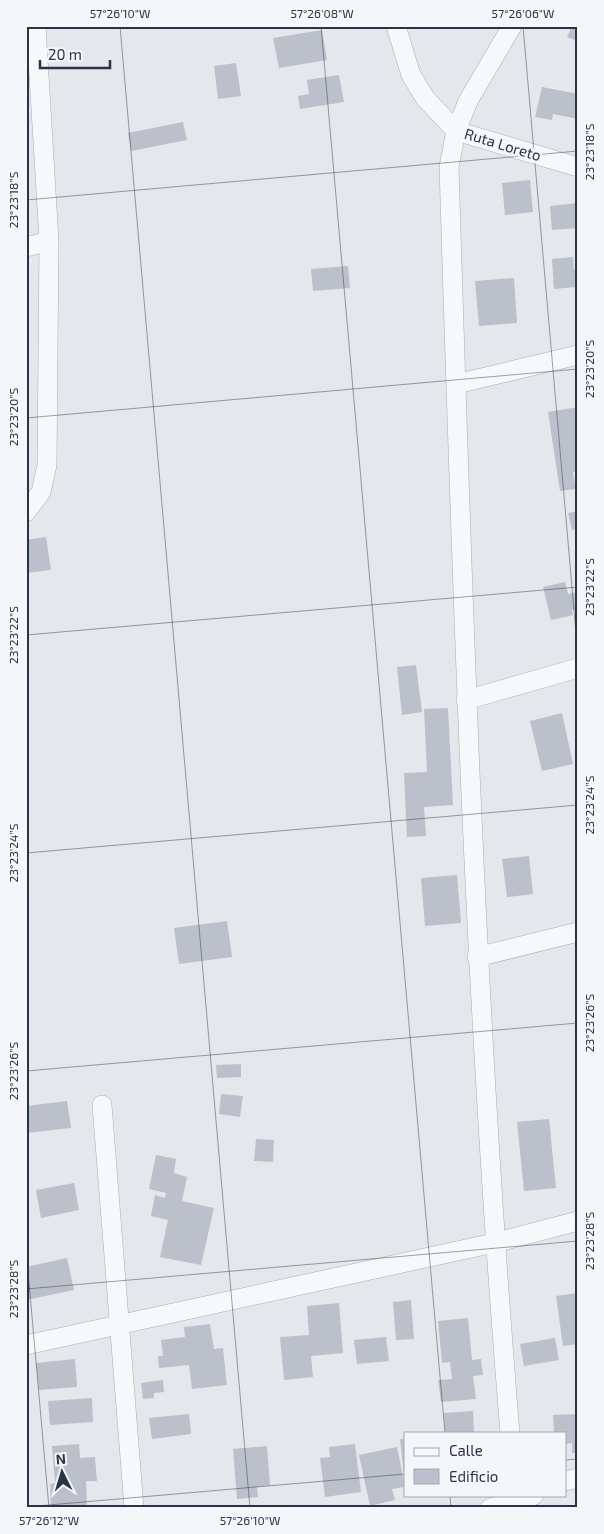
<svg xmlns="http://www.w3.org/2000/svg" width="604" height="1534" font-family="'Exo 2',sans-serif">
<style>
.building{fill:#bbc0ca}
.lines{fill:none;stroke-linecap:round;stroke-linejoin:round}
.street-casing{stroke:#a9aeb7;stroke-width:20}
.street{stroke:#f7f8fa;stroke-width:19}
.ticks{fill:none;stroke:#2b3445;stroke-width:1;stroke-opacity:0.45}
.labels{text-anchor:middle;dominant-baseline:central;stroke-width:5;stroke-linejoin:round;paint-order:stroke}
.street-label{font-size:15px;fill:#2b3445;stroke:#f4f6f9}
.neatline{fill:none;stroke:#2b3445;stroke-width:2}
.ticks-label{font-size:12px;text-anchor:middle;fill:#2b3445}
</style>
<rect width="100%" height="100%" fill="#e4e7ec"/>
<path class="building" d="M572 26H578V41L567 37Z
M322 30 327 60 279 68 273 38Z
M236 63 241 96 218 99 214 66Z
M339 75 344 102 300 109 298 96 309 94 307 80Z
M542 87 578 94V119L553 114 552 120 535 117Z
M183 122 187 140 131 151 128 133Z
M530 180 533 212 505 215 502 183Z
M578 203V228L552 230 550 206Z
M573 257 574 270 578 269V297L575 287 554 289 552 259Z
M348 266 350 288 313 291 311 269Z
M514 278 517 323 479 326 475 281Z
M578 407V471L573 472 576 489 560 491 548 412Z
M578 511V529L572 530 568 513Z
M46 537 51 570 26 573V540Z
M565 582 568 594 578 592V609L572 610 573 615 551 620 543 587Z
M416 665 422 712 402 715 397 667Z
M448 708 453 805 424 807 426 836 407 837 404 773 427 772 424 709Z
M562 713 573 764 542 771 530 721Z
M529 856 533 894 507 897 502 859Z
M457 875 461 923 425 926 421 878Z
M227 921 232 957 179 964 174 928Z
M241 1064V1077L217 1078 216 1065Z
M221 1094 243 1096 240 1117 219 1114Z
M67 1101 71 1128 26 1133V1106Z
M549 1119 556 1188 524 1191 517 1122Z
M256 1139 274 1140 273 1162 254 1161Z
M156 1155 176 1159 174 1173 187 1177 182 1201 214 1208 201 1265 160 1257 168 1220 151 1216 155 1195 165 1198 166 1193 149 1189Z
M74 1183 79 1210 41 1218 36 1190Z
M67 1258 74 1290 26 1300V1267Z
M578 1293V1344L563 1346 556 1296Z
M411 1300 414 1339 396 1340 393 1302Z
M339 1303 343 1353 311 1356 313 1377 284 1380 280 1337 309 1335 307 1306Z
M468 1318 472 1360 481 1359 483 1375 473 1376 476 1399 441 1402 438 1380 452 1379 450 1362 442 1363 438 1321Z
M210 1324 214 1349 223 1348 227 1385 192 1389 189 1365 159 1368 158 1356H163L161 1340 185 1337 184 1327Z
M386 1337 389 1361 357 1364 354 1340Z
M555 1338 559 1360 524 1366 520 1344Z
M75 1359 77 1387 39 1390 36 1363Z
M163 1380 164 1392 154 1393V1398L143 1399 141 1383Z
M92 1398 93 1422 50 1425 48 1401Z
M473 1411 474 1433H445L444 1413Z
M189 1414 191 1434 152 1439 149 1418Z
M578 1414V1453H572V1443L565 1444V1433H554L553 1415Z
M400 1439H405V1475H404Z
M79 1444 80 1458 95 1457 97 1481H86L87 1506 51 1508 50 1484 55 1483 52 1446Z
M355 1444 361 1492 325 1497 320 1458 330 1457 329 1447Z
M267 1446 270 1485 257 1487 258 1497 237 1499 233 1449Z
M397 1447 405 1487 392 1489 395 1500 370 1506 359 1455Z"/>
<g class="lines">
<g class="street-casing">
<path id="street" d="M396 26 411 75 425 98 456 131 578 167
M26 247 49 241
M456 384 578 355
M26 512 41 492 47 465 49 241 36 26
M466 700 578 668
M477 957 578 932
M102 1105 134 1508
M26 1345 494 1243 578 1221
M510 1433C475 1011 462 589 449 167L456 131 468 101 512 26
M565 1481 578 1478
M490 1508 525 1500 534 1495"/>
</g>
<use href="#street" class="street"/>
</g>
<path class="ticks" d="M120 26 250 1508M321 26 445 1433M523 26 578 656M26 200 578 151M26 418 578 369M26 635 578 587M26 853 578 805M26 1071 578 1023M26 1249 49 1508M26 1289 578 1241M565 1460 578 1459M450 1495 451 1508M26 1507 405 1474"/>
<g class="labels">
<g class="street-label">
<text transform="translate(503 144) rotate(17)">Ruta Loreto</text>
</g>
</g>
<rect width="604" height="1534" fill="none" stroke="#f4f6f9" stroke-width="55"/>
<rect x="404" y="1432" width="162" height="65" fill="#f4f6f9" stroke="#a4a8b1"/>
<rect x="414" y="1448" width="25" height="8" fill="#f7f8fa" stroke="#a4a8b1"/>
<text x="449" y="1456" font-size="15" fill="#2b3445">Calle</text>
<rect x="414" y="1469" width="25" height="15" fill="#bbc0ca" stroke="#a4a8b1"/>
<text x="449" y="1482" font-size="15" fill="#2b3445">Edificio</text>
<g transform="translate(62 1472) rotate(355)" stroke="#f4f6f9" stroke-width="4" paint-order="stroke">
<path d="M0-4L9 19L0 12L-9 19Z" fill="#2b3445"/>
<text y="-8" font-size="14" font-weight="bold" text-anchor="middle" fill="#2b3445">N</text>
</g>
<path d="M40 60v8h70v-8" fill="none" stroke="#2b3445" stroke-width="2.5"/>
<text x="48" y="60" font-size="15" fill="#2b3445" stroke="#f4f6f9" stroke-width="4" paint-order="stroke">20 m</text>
<rect x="28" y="28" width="548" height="1478" class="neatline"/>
<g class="ticks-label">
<text x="120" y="18">57°26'10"W</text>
<text x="322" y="18">57°26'08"W</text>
<text x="523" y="18">57°26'06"W</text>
<text transform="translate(590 152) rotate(-90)" y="4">23°23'18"S</text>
<text transform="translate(14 200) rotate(-90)" y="4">23°23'18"S</text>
<text transform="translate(590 369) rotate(-90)" y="4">23°23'20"S</text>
<text transform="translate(14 417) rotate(-90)" y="4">23°23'20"S</text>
<text transform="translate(590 587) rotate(-90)" y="4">23°23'22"S</text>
<text transform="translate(14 635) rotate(-90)" y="4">23°23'22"S</text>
<text transform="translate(590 805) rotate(-90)" y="4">23°23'24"S</text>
<text transform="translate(14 853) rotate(-90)" y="4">23°23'24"S</text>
<text transform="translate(590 1023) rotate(-90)" y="4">23°23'26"S</text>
<text transform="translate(14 1071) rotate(-90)" y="4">23°23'26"S</text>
<text transform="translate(590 1241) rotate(-90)" y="4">23°23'28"S</text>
<text transform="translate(14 1289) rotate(-90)" y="4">23°23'28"S</text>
<text x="49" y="1525">57°26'12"W</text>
<text x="250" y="1525">57°26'10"W</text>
</g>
</svg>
